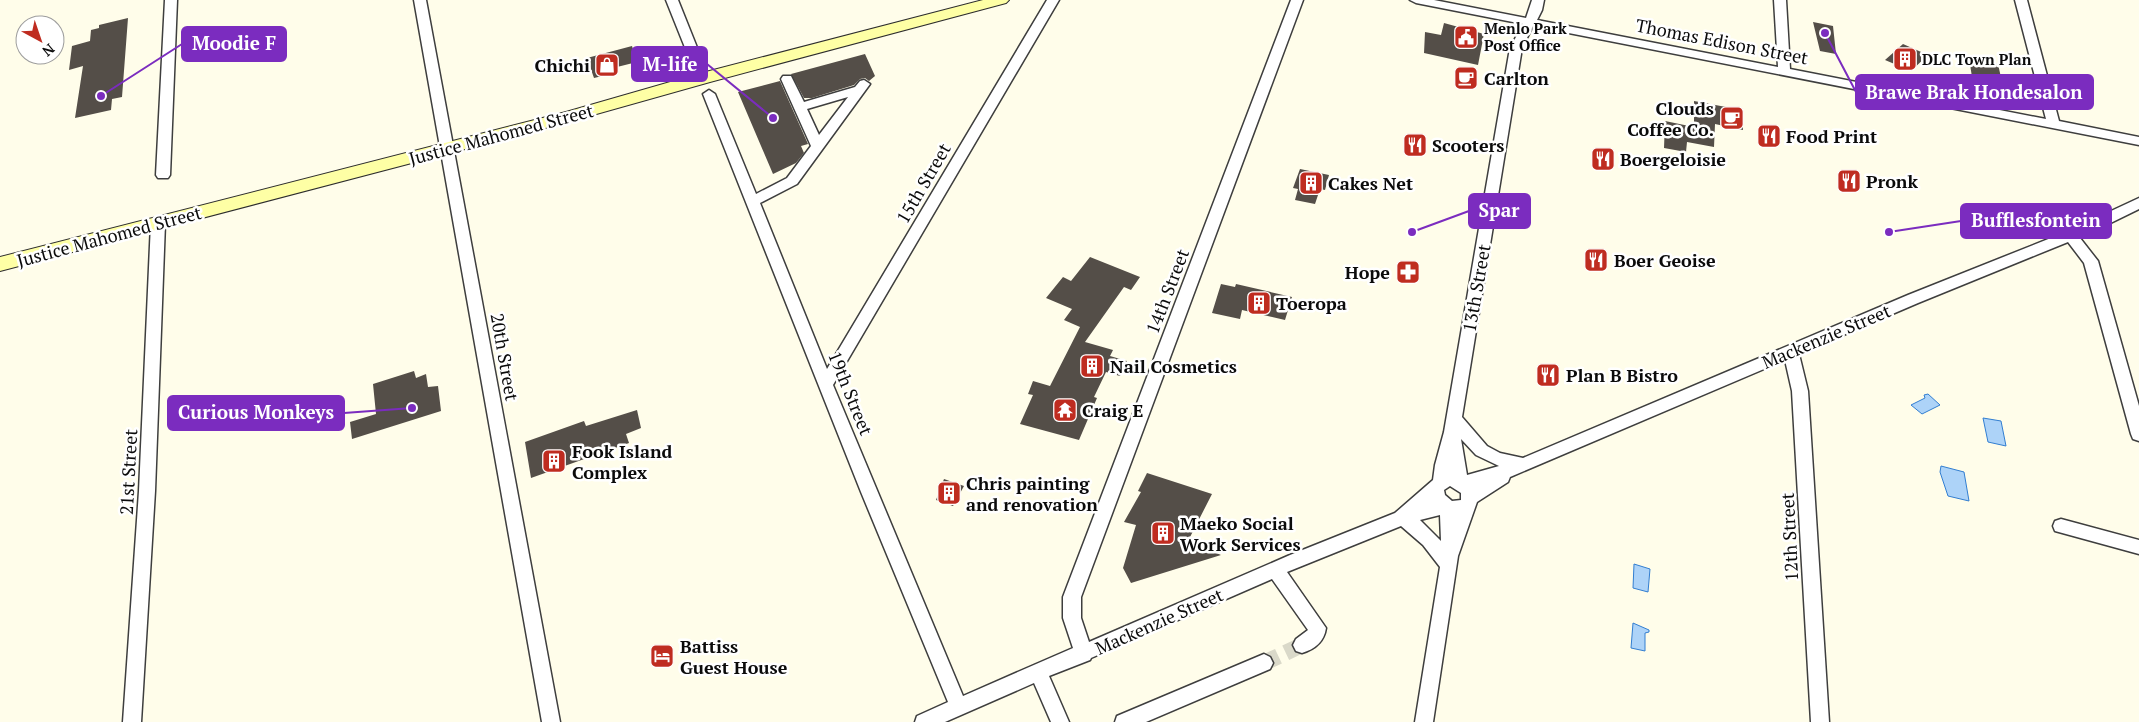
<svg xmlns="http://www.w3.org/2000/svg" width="2139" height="722" font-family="'PT Serif',serif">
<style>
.water{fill:#add3f8;stroke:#327ed1}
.building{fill:#544e48}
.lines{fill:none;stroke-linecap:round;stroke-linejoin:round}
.minor-tunnel{stroke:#dad9c9;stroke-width:16;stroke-dasharray:16 8;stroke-linecap:butt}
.minor-casing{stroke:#3e3e3e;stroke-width:3}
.secondary-casing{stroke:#2d2d2d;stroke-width:2}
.minor{fill:#fff;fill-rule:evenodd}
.secondary{fill:#feffa5;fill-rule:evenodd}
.labels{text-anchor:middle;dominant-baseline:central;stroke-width:5;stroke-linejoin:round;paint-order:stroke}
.far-poi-label{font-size:15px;font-weight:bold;fill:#0b0b0b;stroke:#fff;text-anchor:start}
.street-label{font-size:18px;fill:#0b0b0b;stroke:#fff}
.poi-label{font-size:18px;font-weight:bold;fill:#0b0b0b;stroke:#fff;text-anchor:start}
.leader{fill:none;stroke:#7b2cbf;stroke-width:2}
.callout-dot{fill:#7b2cbf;stroke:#fff;stroke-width:2}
.callout{fill:#7b2cbf;stroke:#7b2cbf;stroke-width:2}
.callout-label{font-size:19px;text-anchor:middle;font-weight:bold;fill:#fff}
</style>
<rect width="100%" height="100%" fill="#fffdea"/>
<path class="water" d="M1928 394 1940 405 1922 414 1911 405 1925 398 1924 395Z
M1983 418 2001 421 2006 446 1988 442Z
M1941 466 1964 472 1969 501 1948 496 1940 472Z
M1634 564 1650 569 1648 592 1633 588Z
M1633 623 1649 630V632L1645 633V651L1631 648Z"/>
<path class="building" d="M128 18 122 97 112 99 111 110 75 118 83 66 69 70 72 46 90 41 91 30 99 28V25Z
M1813 22 1833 26 1836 54 1820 51Z
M1444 23 1484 34 1478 65 1424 53 1425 32 1441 35Z
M1903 44 1928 55 1911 71 1885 60Z
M632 46 637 62 613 68 615 73 594 78 587 58Z
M865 54 875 76 869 81 865 78 860 79 854 85 812 98H804L791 74Z
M1969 58 1998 64 2002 82 1972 77Z
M780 81 808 144 801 146 804 153 796 163 773 174 738 92Z
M1694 101 1742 110 1743 130 1715 124 1714 147 1687 142 1686 152 1664 148 1665 121 1694 127Z
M1300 169 1329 175 1325 190 1320 189 1315 204 1295 200 1298 189 1293 188Z
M1090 257 1140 277 1131 290 1124 287 1085 342 1113 350 1110 356 1127 361 1120 376 1106 372 1094 397 1097 398 1079 440 1020 424 1033 395 1028 394 1033 381 1050 386 1080 327 1064 320 1072 309 1046 298 1063 277 1071 281Z
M1221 284 1235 287 1236 284 1292 297 1285 320 1242 310 1240 319 1212 313Z
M414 371 416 378 426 374 428 387 438 386 441 411 352 439 350 422 376 414 373 384Z
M637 410 641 428 626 434 629 443 531 478 525 442 584 421 586 426Z
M1147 473 1212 494 1188 541 1221 555 1131 583 1123 568 1136 525 1124 522 1141 492 1138 491Z
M944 479 964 486 953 506 936 500Z"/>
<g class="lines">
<path class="minor-tunnel" d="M1264 663 1302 645"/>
<g class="minor-casing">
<path id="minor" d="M165 0H177L170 175 168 178H158L156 175Z
M414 0H426L560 722H542Z
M666 0H678L700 55 698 58 694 59 688 55Z
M1047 0H1059L833 385 963 696 1073 648 1063 618V597L1291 0H1303L1081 597V618L1089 642 1290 555 1395 513 1433 480 1435 465 1444 432 1510 48 1523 24 1416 3 1410 0H1434L1526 18 1532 0H1544L1542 10 1537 20 1778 67 1774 0H1786L1790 69 2046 119 2015 0H2027L2059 121 2139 137V145L1533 26 1522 48 1462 417 1487 446 1500 453 1523 458 1908 295 2066 232 2139 198V209L2080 238 2098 261 2139 406V441L2133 439 2131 434 2084 263 2068 242 1918 303 1799 354 1808 391 1829 722H1811L1792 391 1785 360 1510 477 1508 482 1477 502 1458 556 1433 722H1415L1440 567 1423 545 1401 526 1287 572 1326 628C1324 642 1315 649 1302 653L1296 651 1293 645 1296 639 1308 630 1272 579 1091 658 1090 660 1049 676 1069 722H1051L1034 683 945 722H915L917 716 948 702 861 492 703 94 709 90 715 94 756 194 787 178 811 146 781 79 783 76H791L804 102 855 87 860 81 864 80 870 84 797 184 760 203 827 369ZM848 97 819 135 807 109ZM1461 439 1476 455 1499 466 1467 475ZM1450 486 1461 493V500L1452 501 1445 495 1444 490ZM1440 515 1441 541 1420 520Z
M158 218 163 220 165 223 155 491 141 722H123L139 491 151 223 153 220Z
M2061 519 2139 540V554L2055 531 2053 526 2055 521Z
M1264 654 1270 657 1273 663 1270 669 1146 722H1115L1117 716Z"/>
</g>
<g class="secondary-casing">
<path id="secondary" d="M983 0H1009L1006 3 710 82 568 122 0 271V257L566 112 698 74Z"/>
</g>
<use href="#minor" class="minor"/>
<use href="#secondary" class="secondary"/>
</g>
<defs>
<g id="civic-square" transform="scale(1.25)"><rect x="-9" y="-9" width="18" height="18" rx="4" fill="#bf2c20" stroke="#fff"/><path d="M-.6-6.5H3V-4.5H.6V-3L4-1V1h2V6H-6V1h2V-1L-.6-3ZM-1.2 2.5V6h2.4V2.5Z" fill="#fff"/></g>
<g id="building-square" transform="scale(1.25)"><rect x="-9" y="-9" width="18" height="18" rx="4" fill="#bf2c20" stroke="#fff"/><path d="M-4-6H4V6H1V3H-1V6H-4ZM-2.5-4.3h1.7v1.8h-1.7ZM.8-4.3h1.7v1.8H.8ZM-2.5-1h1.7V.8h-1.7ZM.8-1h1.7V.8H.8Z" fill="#fff"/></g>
<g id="shop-square" transform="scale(1.25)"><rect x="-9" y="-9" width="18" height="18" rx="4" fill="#bf2c20" stroke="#fff"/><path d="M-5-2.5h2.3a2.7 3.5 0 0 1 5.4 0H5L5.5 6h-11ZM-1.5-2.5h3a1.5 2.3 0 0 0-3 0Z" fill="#fff"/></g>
<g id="cafe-square" transform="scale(1.25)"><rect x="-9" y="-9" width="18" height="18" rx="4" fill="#bf2c20" stroke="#fff"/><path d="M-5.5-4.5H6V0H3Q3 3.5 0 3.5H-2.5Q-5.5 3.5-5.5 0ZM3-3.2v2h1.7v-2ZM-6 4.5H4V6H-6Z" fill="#fff"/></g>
<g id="restaurant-square" transform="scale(1.25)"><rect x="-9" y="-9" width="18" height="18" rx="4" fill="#bf2c20" stroke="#fff"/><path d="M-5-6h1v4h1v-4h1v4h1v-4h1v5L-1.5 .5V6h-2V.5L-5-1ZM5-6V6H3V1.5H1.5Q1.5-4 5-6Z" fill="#fff"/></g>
<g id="pharmacy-square" transform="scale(1.25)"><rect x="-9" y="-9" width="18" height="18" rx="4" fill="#bf2c20" stroke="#fff"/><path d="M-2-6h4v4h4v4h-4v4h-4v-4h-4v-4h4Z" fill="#fff"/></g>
<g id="temple-square" transform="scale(1.25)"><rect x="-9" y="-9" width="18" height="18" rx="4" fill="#bf2c20" stroke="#fff"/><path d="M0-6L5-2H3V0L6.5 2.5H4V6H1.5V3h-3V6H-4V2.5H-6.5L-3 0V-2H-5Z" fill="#fff"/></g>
<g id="hotel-square" transform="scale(1.25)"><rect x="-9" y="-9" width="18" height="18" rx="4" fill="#bf2c20" stroke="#fff"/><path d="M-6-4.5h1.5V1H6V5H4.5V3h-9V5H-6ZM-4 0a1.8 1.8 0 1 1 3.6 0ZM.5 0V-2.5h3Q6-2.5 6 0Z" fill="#fff"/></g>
</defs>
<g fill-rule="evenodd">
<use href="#civic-square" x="1466" y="37"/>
<use href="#building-square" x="1905" y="59"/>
<use href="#shop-square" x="607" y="65"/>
<use href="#cafe-square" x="1466" y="78"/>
<use href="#cafe-square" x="1732" y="118"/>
<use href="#restaurant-square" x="1769" y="136"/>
<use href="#restaurant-square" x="1415" y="145"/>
<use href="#restaurant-square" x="1603" y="159"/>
<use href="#restaurant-square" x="1849" y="181"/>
<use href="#building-square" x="1311" y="183"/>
<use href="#restaurant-square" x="1596" y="260"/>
<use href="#pharmacy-square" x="1408" y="272"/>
<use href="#building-square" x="1259" y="303"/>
<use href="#building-square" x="1092" y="366"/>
<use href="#restaurant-square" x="1548" y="375"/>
<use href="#temple-square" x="1065" y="410"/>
<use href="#building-square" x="554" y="461"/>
<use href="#building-square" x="949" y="493"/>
<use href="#building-square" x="1163" y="533"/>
<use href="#hotel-square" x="662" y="656"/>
</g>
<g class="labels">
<g class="far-poi-label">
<text x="1484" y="28">Menlo Park<tspan x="1484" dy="17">Post Office</tspan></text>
<text x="1922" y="59">DLC Town Plan</text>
</g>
<g class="street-label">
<text transform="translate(1722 41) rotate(11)">Thomas Edison Street</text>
<text transform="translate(501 134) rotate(-15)">Justice Mahomed Street</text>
<text transform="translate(923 183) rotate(-60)">15th Street</text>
<text transform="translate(109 236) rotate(-15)">Justice Mahomed Street</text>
<text transform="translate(1476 288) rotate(-80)">13th Street</text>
<text transform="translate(1167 291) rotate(-69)">14th Street</text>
<text transform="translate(1826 336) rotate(-23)">Mackenzie Street</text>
<text transform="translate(505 357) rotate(80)">20th Street</text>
<text transform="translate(851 393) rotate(68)">19th Street</text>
<text transform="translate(128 472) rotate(-87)">21st Street</text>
<text transform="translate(1789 537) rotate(-93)">12th Street</text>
<text transform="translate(1159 621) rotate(-24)">Mackenzie Street</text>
</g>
<g class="poi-label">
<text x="590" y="65" text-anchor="end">Chichi</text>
<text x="1484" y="78">Carlton</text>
<text x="1714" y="108" text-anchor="end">Clouds<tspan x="1714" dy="21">Coffee Co.</tspan></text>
<text x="1786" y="136">Food Print</text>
<text x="1432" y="145">Scooters</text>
<text x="1620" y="159">Boergeloisie</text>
<text x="1866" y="181">Pronk</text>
<text x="1328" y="183">Cakes Net</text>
<text x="1614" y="260">Boer Geoise</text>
<text x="1390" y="272" text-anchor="end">Hope</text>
<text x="1276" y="303">Toeropa</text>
<text x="1110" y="366">Nail Cosmetics</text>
<text x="1566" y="375">Plan B Bistro</text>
<text x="1082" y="410">Craig E</text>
<text x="572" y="451">Fook Island<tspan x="572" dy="21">Complex</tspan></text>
<text x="966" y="483">Chris painting<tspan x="966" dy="21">and renovation</tspan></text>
<text x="1180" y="523">Maeko Social<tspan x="1180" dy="21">Work Services</tspan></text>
<text x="680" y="646">Battiss<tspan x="680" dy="21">Guest House</tspan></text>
</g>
</g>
<path class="leader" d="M101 96L182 44M773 118L707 64M1825 33L1856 92M1412 232L1469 211M1889 232L1961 221M412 408L344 413"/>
<g class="callout-dot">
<circle cx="101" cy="96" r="5"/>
<circle cx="773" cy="118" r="5"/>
<circle cx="1825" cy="33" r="5"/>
<circle cx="1412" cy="232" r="5"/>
<circle cx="1889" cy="232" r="5"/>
<circle cx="412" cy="408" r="5"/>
</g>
<g class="callout">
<rect x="182" y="27" width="104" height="34" rx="5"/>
<rect x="632" y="47" width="75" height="34" rx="5"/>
<rect x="1856" y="75" width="237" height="34" rx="5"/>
<rect x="1469" y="194" width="61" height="34" rx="5"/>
<rect x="1961" y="204" width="150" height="34" rx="5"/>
<rect x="168" y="396" width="176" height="34" rx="5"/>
</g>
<g class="callout-label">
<text x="234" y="50">Moodie F</text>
<text x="670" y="71">M-life</text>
<text x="1974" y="99">Brawe Brak Hondesalon</text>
<text x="1499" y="217">Spar</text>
<text x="2036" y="227">Bufflesfontein</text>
<text x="256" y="419">Curious Monkeys</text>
</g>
<g transform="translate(40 40) rotate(140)"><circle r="24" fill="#ffffff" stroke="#9d9d9d"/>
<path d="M0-4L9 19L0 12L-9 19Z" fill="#bf2c20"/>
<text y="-8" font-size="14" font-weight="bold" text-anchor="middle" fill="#0b0b0b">N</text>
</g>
</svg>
